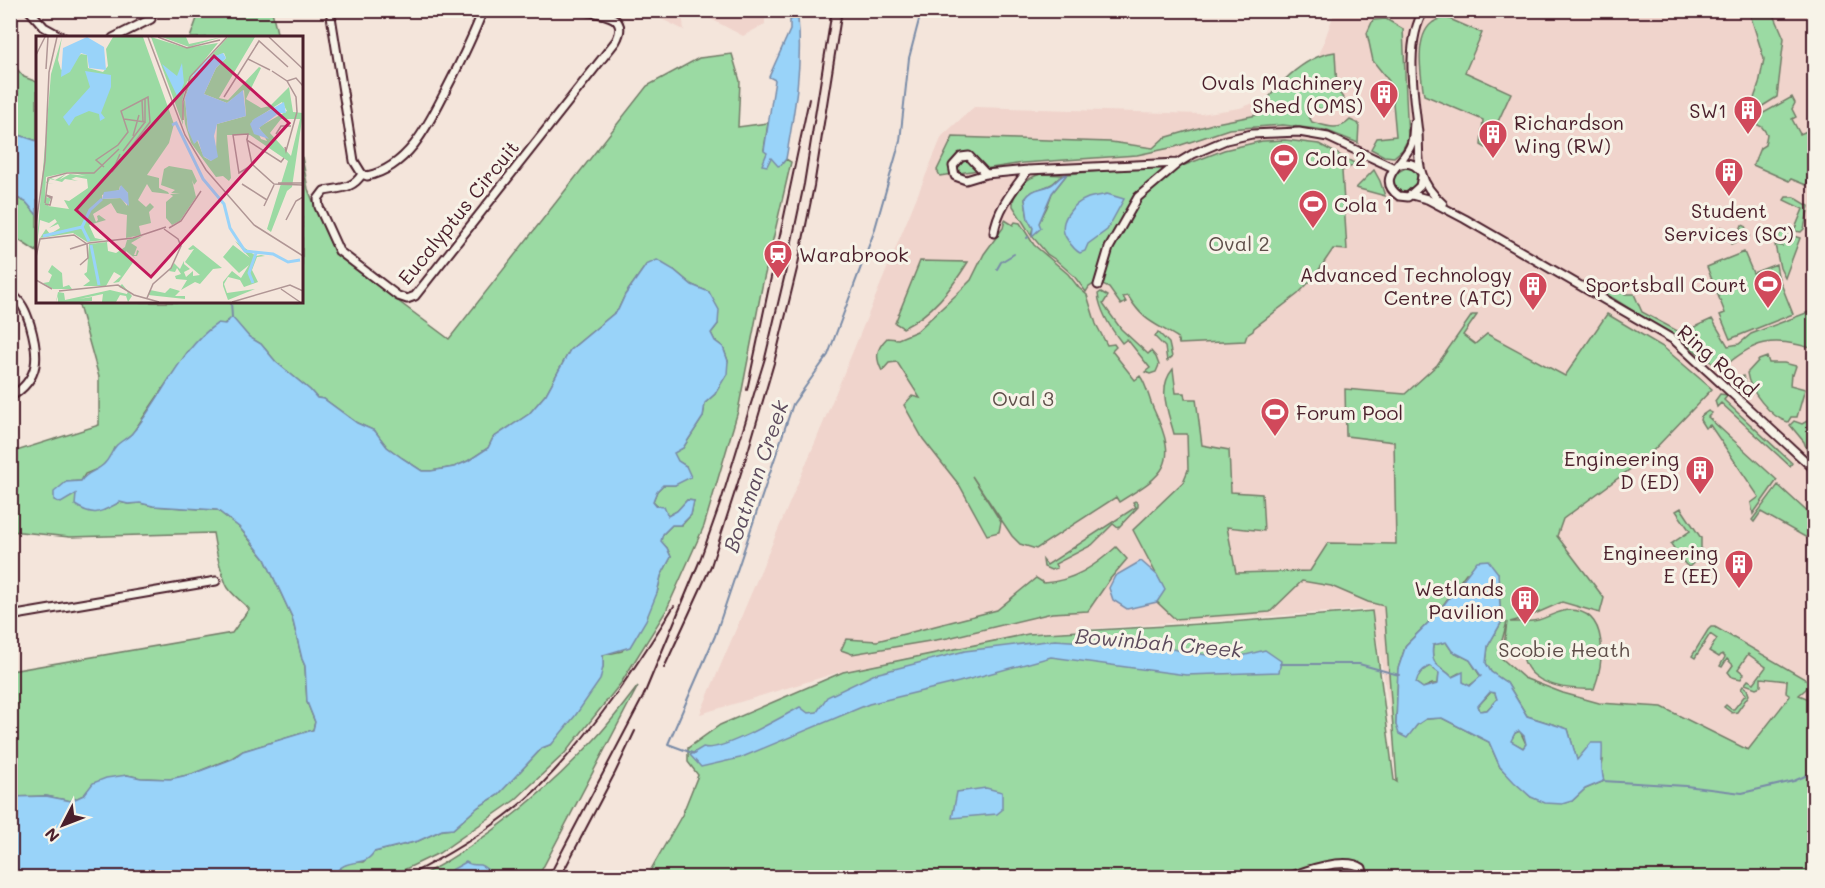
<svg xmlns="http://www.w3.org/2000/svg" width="1825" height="888" font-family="Mali,sans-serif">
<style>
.built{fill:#f0d4cc}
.green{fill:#9bdaa3;stroke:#727c67;stroke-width:1.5;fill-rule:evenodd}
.water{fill:#99d3f9;stroke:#798ba7;stroke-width:1.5;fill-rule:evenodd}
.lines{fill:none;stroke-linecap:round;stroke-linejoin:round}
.stream{stroke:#798ba7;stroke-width:2}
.minor-casing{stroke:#4a1f2b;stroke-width:11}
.minor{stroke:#f7f3e8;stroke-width:7}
.rail{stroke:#4a1f2b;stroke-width:2}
.labels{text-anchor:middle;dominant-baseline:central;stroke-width:6;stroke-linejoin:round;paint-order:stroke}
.poi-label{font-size:20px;fill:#4a1f2b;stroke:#f7f3e8;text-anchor:end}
.street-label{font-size:20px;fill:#4a1f2b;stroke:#f7f3e8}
.park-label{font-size:20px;fill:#5e4e49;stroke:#f7f3e8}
.water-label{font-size:21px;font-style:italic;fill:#5e4c5e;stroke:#f7f3e8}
.inset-river{fill:none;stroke:#99d3f9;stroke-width:3}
.inset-road{fill:none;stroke:#b09695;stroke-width:1.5}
.view{fill:#c2185b;fill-opacity:0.15;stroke:#c2185b;stroke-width:3}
.inset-edge{fill:none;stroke:#4a1f2b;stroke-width:3}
</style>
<rect width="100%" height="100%" fill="#f4e5db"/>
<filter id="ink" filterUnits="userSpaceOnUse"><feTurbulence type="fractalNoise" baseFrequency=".0167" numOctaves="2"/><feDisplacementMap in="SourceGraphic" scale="12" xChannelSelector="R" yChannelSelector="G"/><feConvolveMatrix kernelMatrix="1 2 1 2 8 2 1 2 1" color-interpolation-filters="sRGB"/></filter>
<g filter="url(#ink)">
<path class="built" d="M645 11H688L682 12 684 30Z
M696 11H765V24L743 36Z
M1335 11H1814V877L1402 782 1372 609 1028 633 843 671 700 714 817 438 942 136 974 107 1201 114 1240 108 1278 94 1318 58Z"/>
<path class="green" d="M200 10 272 11 278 37 226 36 223 37 190 38Z
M1749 11H1782L1775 17 1784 38 1777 97 1753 112 1750 110 1759 84 1764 59Z
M1445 17 1482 33 1465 72 1511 93 1486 148 1481 145 1483 120 1424 95C1421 76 1414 37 1432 23 1435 20 1442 19 1445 17Z
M1386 19 1403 29 1408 139 1402 150 1394 157 1384 156 1371 149 1377 138 1396 136 1393 103 1395 94 1389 81 1373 61 1367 33 1373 20Z
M1335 52 1337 89 1345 101 1333 110 1313 108 1307 113 1312 122C1326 126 1338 132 1350 120L1359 124 1358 143 1325 130 1283 125 1229 129 1175 147 1137 155 1023 163 940 176 937 170 953 137 1111 142 1153 148 1164 138 1216 123 1257 115C1273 88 1303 56 1335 52Z
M732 54 740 81 738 127 768 123 764 150 781 165 786 159 791 162 762 287 738 411 704 526 666 611 621 683 565 753 515 800 439 853 389 877H332C339 865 349 861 363 862L374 852 418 841 442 830 453 829 478 807 498 795 542 748 552 744 603 667V655L622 651 657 593 661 576 671 557 667 548 660 541 663 534 672 525H682L691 515 694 501 687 500 677 511 668 516 653 501 657 491 663 485H675L686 466 677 461 673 453 683 448 703 417 705 403 715 394 728 361 723 347 715 341 711 333 718 324 709 292 692 285 674 270 646 265 625 295 618 310 570 350 546 394 529 414 493 438 488 448 468 461 454 467 431 471H422L402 458 387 447 375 431 357 423 324 399 317 398 310 390 276 362 261 344 249 337 232 318 189 350 132 434 114 448 110 459 100 468 85 474 81 481 66 482 76 494V502L104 510 120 502 128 504 140 503 153 506 217 510 239 527 265 559 292 617 302 659 305 666 307 702 315 722 313 730 243 751 232 758 192 774 170 779 141 778 127 775 94 783 84 795 71 801 46 796 11 797V671L232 633 249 609C243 602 229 593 226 584 219 566 216 553 213 533L70 537 11 531 10 453 99 425V377L78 302H302V157L308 189 335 254 449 339 647 86 699 58Z
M10 61 24 77 37 82V141L16 134 11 130Z
M1792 97 1795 103 1792 109 1796 117 1792 119 1800 134 1814 128V165L1806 185 1791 179 1789 181 1753 165 1760 148 1765 145 1767 134 1762 127 1752 122 1751 120Z
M1285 140 1319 144 1356 164 1342 171 1347 250 1333 249 1314 277 1298 294 1254 328 1253 331 1247 335 1245 341 1179 344 1177 337C1153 322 1144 322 1128 296L1123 297 1126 302 1121 305 1109 288 1097 282 1089 287 1086 292 1074 276 1056 260 1047 254 1032 236 1047 207 1052 193 1067 174 1155 166 1185 165 1224 150 1262 141Z
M1407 167C1419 170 1419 179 1413 188L1404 193 1397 189 1393 180 1398 172Z
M1374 170 1380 181 1385 196 1356 188Z
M1042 174 1064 175C1058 177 1056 182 1052 184 1042 190 1032 188 1025 199L1028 219 1033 228 1031 235 1013 206C1012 190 1027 177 1042 174Z
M10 195 26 202 37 215V252L11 235Z
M1786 197H1794L1809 206 1804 229 1801 232 1794 231 1803 209 1784 200Z
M1005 220 1013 225 1015 222 1020 223 1034 245 1068 274 1079 288 1087 295 1096 324 1107 345 1114 344 1116 347 1112 351 1135 380 1140 376C1147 385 1149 400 1154 410 1180 465 1165 474 1119 502L1116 497 1036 549 1020 544 1012 536 972 476 1001 522 999 532 987 535 960 486 923 439 904 405 912 396 920 398 897 362 889 363 882 371C875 357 876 349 887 338L898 339 917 331 956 295 971 280 984 254 1003 228Z
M1742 225 1745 226 1749 236 1731 244 1722 227 1738 235Z
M1782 229 1787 234 1800 238 1785 278 1780 268 1775 245 1782 246 1778 238Z
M1744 252 1753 273 1776 264 1778 276 1793 314 1730 339 1720 315 1725 313 1707 267Z
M920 261 968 262C951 289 932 314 903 328L895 323Z
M1605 287 1626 294H1634L1642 312 1681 333 1712 319 1728 346 1739 344 1751 334 1814 310V349C1770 336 1756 340 1721 369L1679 340 1600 290Z
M1101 292 1108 296 1103 304 1121 329 1148 354 1151 351 1156 357 1159 365 1156 372 1150 374 1145 372 1150 368 1127 339 1122 343C1111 329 1100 312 1098 294Z
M1607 314 1663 347 1712 389 1648 456 1563 519 1557 536 1604 598 1600 613 1562 602 1528 617 1510 622C1518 622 1530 622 1538 620 1549 617 1557 611 1569 610 1610 610 1604 664 1594 689 1572 690 1535 687 1525 663 1523 659 1523 653 1522 649L1504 646 1507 622 1498 655 1524 678 1563 693 1599 703 1662 707 1748 750 1790 696 1786 693 1787 681 1761 678V686L1756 688 1745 684 1748 680 1754 683 1766 667 1748 654 1738 669 1744 674 1741 679 1732 677 1728 672 1733 665 1727 659 1722 667 1720 666 1725 657 1722 654 1719 657 1709 651 1717 639 1710 634 1695 658 1692 656 1708 630 1711 627H1715L1810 682 1806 689 1799 695 1814 701V877L646 878 682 815 698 775 688 762V748L720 725 843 672 1028 634 1217 623 1372 611 1394 780 1397 782 1384 606 1368 602 1331 586 1302 581 1270 612 1175 619 1157 602 1164 589 1133 530 1183 482 1188 470 1187 434H1174C1168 411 1157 388 1173 369L1176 393H1184L1185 399H1196L1202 445 1229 450 1231 492 1262 494 1264 531 1227 527 1236 573 1310 571 1328 543 1396 544 1394 442 1346 436 1345 389 1405 394 1437 365 1472 315H1477L1463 335 1475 344 1487 334 1565 376ZM1466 573H1498L1501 623 1488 646 1486 663 1491 672 1507 683 1527 716 1568 729 1577 761 1603 760 1601 771 1604 781 1585 789 1572 801 1531 797 1500 767 1489 742 1442 718 1426 719 1417 725 1407 737 1396 725 1398 669 1406 645 1436 615Z
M1158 332 1169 343 1172 357 1167 361 1165 347 1155 337Z
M1767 357 1769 363H1784L1796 366 1793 375 1791 374 1790 385 1805 389 1797 417H1791L1788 422C1771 418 1749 390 1747 373L1759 360Z
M1743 376 1751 394 1750 395 1742 389 1739 392 1734 386V384Z
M1720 394 1728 395 1724 400 1792 463 1790 466 1721 403 1717 407 1715 401Z
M1708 411 1712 413 1708 417 1777 480 1753 514 1751 503 1759 497 1710 425 1705 428 1700 420 1701 416Z
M1811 419 1814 421V457L1807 450 1804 442 1790 425 1794 421 1802 424Z
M1778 485 1814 518V542L1761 512 1754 522 1752 520Z
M1135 501 1138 503V507L1118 528 1113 524 1092 545 1055 564 1057 568 1051 570 1044 567 1043 560 1047 565 1136 507 1133 502Z
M1681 508 1701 538V556L1689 567 1685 564 1671 544 1690 531 1676 511Z
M1116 547 1127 559 1110 579 1088 611 1052 613 948 638 852 654 841 650 846 639 877 641 997 610 1036 578 1044 583C1073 581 1095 566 1116 547Z
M1446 642 1452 651 1470 660 1481 677 1469 686 1463 682 1459 673 1452 677C1439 664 1430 667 1433 645Z
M1430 666 1439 673 1438 684H1432L1423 688 1416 683C1418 673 1422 670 1430 666Z
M638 686 538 877 417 878C483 843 543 795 594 740 610 723 624 704 638 686Z
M1743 686 1747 689 1749 695 1737 712 1732 713 1724 707 1726 705 1731 709H1734L1746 694 1741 689Z
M1491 692 1495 693 1497 699 1487 710 1480 711 1478 706Z
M1520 731 1526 744 1523 748 1510 741 1515 733Z"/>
<path class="water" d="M794 18 798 19C803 66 794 113 786 159L781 165 778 166 771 158 767 166 762 165 767 153 764 151 775 80 769 77 790 30V20Z
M11 130 16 134 37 141V215L26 202 11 195Z
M1067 174 1052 193 1039 223 1041 228 1032 236 1033 228 1028 219 1025 199C1032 188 1040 190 1051 185 1057 182 1059 176 1067 174Z
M1107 194 1124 199 1107 230 1088 244 1085 251 1080 253C1074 250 1071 245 1067 239 1056 223 1072 204 1088 198 1094 196 1101 196 1107 194Z
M657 260 674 270 692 285 709 292 719 310 718 324 711 333 715 341 723 347 728 361 727 374 715 394 705 403 703 417 683 448 674 453 678 461 686 466 691 477 675 485H663L657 491 653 501 657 506 664 507 668 516 677 511 687 500 694 501 691 515 681 525H672L663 534 661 541 667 548 671 557 661 576 657 593 646 620 630 647 603 655V667L600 680 575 716 552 744 542 748 498 795 478 807 453 829 442 830 418 841 374 852C363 870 347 854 332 877H11V797L46 796 71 801 84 795 93 783 106 778 127 775 141 778 170 779 192 774 232 759 243 751 313 730 315 722 307 702 305 666 302 659 292 617 265 559 251 541 239 527 217 510 153 506 140 503 128 504 120 502C101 512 95 518 75 505L76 494 61 503 54 500V492L66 482 81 481C87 472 95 472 103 465 110 459 110 453 116 446 121 440 129 438 133 432 162 398 181 347 218 323L225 324 232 317 249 337 261 344 276 362 310 390 317 398 324 399 357 423 375 431 387 447 402 458 422 471H431L454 467 468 461 488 448 493 438 529 414 546 394 570 350 618 310 625 295 646 265Z
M1488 560 1498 573 1501 623 1488 646 1486 663 1491 672 1507 683 1527 716 1568 729 1577 760 1591 743H1602C1603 756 1600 769 1604 781L1585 789 1572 801 1562 804 1545 803 1531 797 1514 782 1500 767 1489 742 1442 718 1426 719 1417 725 1407 738 1399 734 1396 725 1398 669 1406 645 1436 615 1477 561ZM1446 642 1452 651 1470 660 1481 676 1470 686 1463 682V672L1452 677C1439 664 1430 667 1433 645ZM1430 666 1439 673 1438 684 1423 688 1416 683C1418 674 1422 670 1430 666ZM1490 692 1495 693 1497 699 1487 710 1480 711 1478 706ZM1519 731 1524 736 1526 744 1523 748 1511 741 1515 733Z
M1141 561 1157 575 1165 590 1157 602 1127 609 1113 600 1109 588 1115 576Z
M1055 640 1160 647 1230 659 1265 650 1281 661 1279 672 1186 675 1051 657 959 682 869 704 740 758 701 767 690 755 703 747C719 754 783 716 800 707L808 713 817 712 827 697 875 674 965 651Z
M986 788 1002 792V810L997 814 952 818 957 792Z
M466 862C471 866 474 864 480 865 486 867 491 873 495 877H449L448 872Z"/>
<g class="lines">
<path class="stream" d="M1027 238 1028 237
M997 269 1001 262 1014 254
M231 302 232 317
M1280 664H1359L1399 675
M695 754 668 744 715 636 793 404 828 355 874 232 900 141 909 58 919 20V10
M1603 781 1686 786 1742 793 1794 781 1814 772"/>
<g class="minor-casing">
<path id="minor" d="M29 10 44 27 64 38
M330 10 354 161 362 174 367 176C410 167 430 121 448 86 461 61 473 37 483 10
M1424 10C1404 43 1414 96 1418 133 1419 146 1417 162 1422 174 1425 186 1434 196 1443 204
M113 38 151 19
M1414 123C1413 131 1414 139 1410 147 1402 164 1375 179 1399 196L1408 197 1420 186 1422 176
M1397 165C1407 161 1415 163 1421 172
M362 174C353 189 340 188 324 191L318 199 319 207 339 251 398 296 407 299 415 296 616 41C631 13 597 14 579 10
M986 174 969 156 961 157 953 166 955 176 966 180 986 174 1028 170 1178 163
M1412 195 1427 199 1465 219 1674 340 1814 469
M994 233C997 209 1014 189 1028 170
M1098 285 1109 248 1138 197 1178 163 1193 154 1226 140 1252 134 1299 132 1328 137 1394 168
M10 293C22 301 26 312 30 324 39 355 41 379 10 397
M10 616 216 581
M1287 878C1304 871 1346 856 1362 868L1364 878"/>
</g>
<use href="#minor" class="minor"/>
<path class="rail" d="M747 390 809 99
M664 668 711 566 749 448 774 363 797 269 814 186 842 10
M403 878C451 854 501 824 540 786 593 732 634 670 674 606
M548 878 643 697 700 560 722 498 765 358 785 274 804 184 832 10
M560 878 615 773 635 731"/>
</g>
</g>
<defs>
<g id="building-pin" transform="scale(1.5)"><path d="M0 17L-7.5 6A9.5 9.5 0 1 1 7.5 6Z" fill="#d1495b" stroke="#f7f3e8"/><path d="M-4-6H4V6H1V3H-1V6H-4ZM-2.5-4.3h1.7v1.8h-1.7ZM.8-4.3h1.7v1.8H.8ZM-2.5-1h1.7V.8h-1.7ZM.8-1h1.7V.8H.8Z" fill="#fff"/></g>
<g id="stadium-pin" transform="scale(1.5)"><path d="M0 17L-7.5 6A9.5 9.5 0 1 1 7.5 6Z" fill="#d1495b" stroke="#f7f3e8"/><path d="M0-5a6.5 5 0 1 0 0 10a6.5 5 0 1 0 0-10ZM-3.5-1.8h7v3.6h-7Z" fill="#fff"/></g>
<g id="station-pin" transform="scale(1.5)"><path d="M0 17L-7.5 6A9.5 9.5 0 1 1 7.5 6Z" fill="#d1495b" stroke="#f7f3e8"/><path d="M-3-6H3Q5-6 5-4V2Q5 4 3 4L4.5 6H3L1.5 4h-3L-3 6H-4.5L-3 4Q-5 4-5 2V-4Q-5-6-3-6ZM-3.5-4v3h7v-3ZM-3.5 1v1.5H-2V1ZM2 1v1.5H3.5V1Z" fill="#fff"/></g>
</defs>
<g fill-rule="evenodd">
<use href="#building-pin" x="1384" y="94"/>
<use href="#building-pin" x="1748" y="110"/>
<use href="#building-pin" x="1493" y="134"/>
<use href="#stadium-pin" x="1284" y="158"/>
<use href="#building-pin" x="1729" y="172"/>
<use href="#stadium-pin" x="1313" y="204"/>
<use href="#station-pin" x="778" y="254"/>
<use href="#stadium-pin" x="1768" y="284"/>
<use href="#building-pin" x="1533" y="286"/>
<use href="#stadium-pin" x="1275" y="412"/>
<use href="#building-pin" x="1700" y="470"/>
<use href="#building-pin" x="1739" y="564"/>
<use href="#building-pin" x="1525" y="600"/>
</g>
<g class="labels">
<g class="poi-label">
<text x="1363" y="82">Ovals Machinery<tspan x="1363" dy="23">Shed (OMS)</tspan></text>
<text x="1727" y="110">SW1</text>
<text x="1514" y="122" text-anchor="start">Richardson<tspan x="1514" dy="23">Wing (RW)</tspan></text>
<text x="1305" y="158" text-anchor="start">Cola 2</text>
<text x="1334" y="204" text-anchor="start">Cola 1</text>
<text x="1729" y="210" text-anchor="middle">Student<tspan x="1729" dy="23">Services (SC)</tspan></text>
<text x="799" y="254" text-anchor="start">Warabrook</text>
<text x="1512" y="274">Advanced Technology<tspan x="1512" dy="23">Centre (ATC)</tspan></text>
<text x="1747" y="284">Sportsball Court</text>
<text x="1296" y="412" text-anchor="start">Forum Pool</text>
<text x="1679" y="458">Engineering<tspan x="1679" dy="23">D (ED)</tspan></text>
<text x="1718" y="552">Engineering<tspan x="1718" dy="23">E (EE)</tspan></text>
<text x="1504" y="588">Wetlands<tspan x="1504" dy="23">Pavilion</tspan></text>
</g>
<g class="street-label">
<text transform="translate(458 212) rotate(-51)">Eucalyptus Circuit</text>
<text transform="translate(1718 360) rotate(41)">Ring Road</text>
</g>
<g class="park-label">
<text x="1239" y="243">Oval 2</text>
<text x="1023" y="398">Oval 3</text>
<text x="1564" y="649">Scobie Heath</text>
</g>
<g class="water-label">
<text transform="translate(755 476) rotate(-71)">Boatman Creek</text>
<text transform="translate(1159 642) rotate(5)">Bowinbah Creek</text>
</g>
</g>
<g transform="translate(36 36)">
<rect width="267" height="267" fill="#f4e5db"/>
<path d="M26 1 22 24 25 34 45 18 51 19 52 32 67 36 72 30 70 13 77 1H107L138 88 133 107 111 139 123 142V152L132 156 133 158 116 156 111 148 102 164 110 171 114 167 118 171 113 176 115 187 103 190 105 199 90 202 91 179 81 177 75 167 57 178 60 186 62 184 61 180 63 179 70 184 53 189 59 202 68 204 51 206 37 197 4 202 10 193 14 198 24 192 22 188 13 192 21 186 19 183 13 187 4 184 0 216 15 38ZM33 136 50 140 34 138 23 144 30 138 19 144 15 142 12 143 10 147 18 148 12 147 14 143 26 146 29 143 42 145 35 143 40 141 51 143 52 152 33 165 28 164 33 173 12 170 15 162 9 161 10 141ZM84 150 92 157 91 170 85 162 66 163V159L83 154ZM115 1 150 12 182 7 151 46 146 66 147 89ZM126 1H150L153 8 186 1 153 11ZM192 1H219L183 62 192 64 223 31 225 32 210 63 225 72 234 70 253 51 257 76 267 77 256 151 251 155 235 196 231 193 252 125 214 99H191L195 142 193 145 187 140 180 141 155 107 149 88 147 70 153 44ZM188 17 190 22 180 32 168 58 191 67 208 54 210 80 181 88 180 116 175 125 168 121 161 104 159 107 152 94 149 62 158 38 172 23ZM246 66 251 75 223 91 231 105 225 103 216 85ZM245 83H264L255 120 234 97ZM133 130 156 134 161 145 158 149 156 144 160 161 144 185 136 189 130 182V166L137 160 134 158H144L135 157 139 154 125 149 128 133ZM107 200 95 207 101 211 98 219H100L101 214 103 215 101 220H97L100 223 90 215 89 219 98 225 83 246 77 247 85 240 78 236 70 250H47L54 245 48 238 51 236 53 208 71 206 72 215 80 217 89 211 91 204ZM199 205 220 220 225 219 229 220 221 221 216 234 222 246 208 251 204 244 192 241 188 248 191 257 219 253 192 264 187 250V246L196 235 205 242 213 229 203 237 187 221 197 209 214 222ZM157 209 186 232 177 233 164 248 159 246 145 254 151 244 140 243 139 240 145 238 141 232 139 236 133 235 138 227 144 233 148 225V228L154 233 148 236 150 241 157 235V240L164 239 149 226 158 213 154 214 152 213ZM16 229 26 237 27 251 33 249 36 253H17L7 247 13 246 16 239 12 236ZM86 248 96 260 92 266 90 260 84 259 80 266H66L67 258 43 263 56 261V265L43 266H22V260L20 266 22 256 28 257 29 264 74 254 91 258 92 255 83 251ZM134 252 144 255 139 260H149V263L112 259 114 254 129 257Z" fill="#9bdaa3" fill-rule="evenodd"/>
<path d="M51 1 68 11 70 34 53 32 51 19 45 17 34 36 25 41 27 12ZM187 17 190 22 180 32 168 58 191 67 207 54 210 80 181 88 178 100 182 121 175 125 167 120 162 104 158 108 152 94 149 62 158 38 172 23ZM146 27 148 47 142 62 126 28 141 40ZM49 35 75 39V51L65 77 69 82 64 85 63 78 53 75 39 81 33 90 27 81 54 51ZM248 66 250 77H243L223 92 233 103 218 98 214 88 218 83ZM85 149 92 157 93 170 84 162 66 163 68 156 83 154Z" fill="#99d3f9"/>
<path class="inset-river" d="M136 89 140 87 167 143 188 168 194 192 209 215 237 218 252 226 264 224M7 200 46 191M53 205 46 191 54 174 66 163M55 209 63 249M217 247 213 237 220 217"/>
<path class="inset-road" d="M112 1 149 99 170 134 218 189 267 220M122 1 151 12 184 4M233 1 267 33M0 19 9 1M212 23 234 34M10 33 12 1M236 35 251 45 260 61 261 76 250 115 249 111M251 45 260 42 267 50M188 61 223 5 252 31M109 62V87M0 64V92M106 64 107 85M88 83 109 86M147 84V65L154 41 191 1M240 98 245 90H255M97 100 103 79M211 104 212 98 197 99 203 137 216 129M87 115 109 86M216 128 211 104 245 126 248 122M217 129 238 148 267 149M68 131 60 124 82 109 92 96 85 75 112 61 114 86 76 136 84 118M242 147H267M206 148 231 164M9 167 12 142 31 137H58L83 113M9 168 14 169 16 161 10 159 15 162M228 170 238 149M250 184 260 165 267 161M0 188 9 125 13 36 21 1M133 192 145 185 165 155M34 213 53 207 97 202 130 191M0 221 4 203 38 199 51 208M44 229 52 222 51 208M0 244 16 253M245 253 264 266M23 255 82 249 98 259 123 266M111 262 117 248 135 232 145 210 142 203 128 193M196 266 254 249 267 255"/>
<path class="view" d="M178 20 253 87 115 241 40 174Z"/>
<rect width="267" height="267" class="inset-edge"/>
</g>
<rect width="1825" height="888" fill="none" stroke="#f7f3e8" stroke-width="36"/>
<rect x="18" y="18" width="1789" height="852" fill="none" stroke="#4a1f2b" stroke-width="2" filter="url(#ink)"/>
<g transform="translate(63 825) rotate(228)" stroke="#f7f3e8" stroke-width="4.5" paint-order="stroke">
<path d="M0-4.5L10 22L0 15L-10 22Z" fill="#4a1f2b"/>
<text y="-9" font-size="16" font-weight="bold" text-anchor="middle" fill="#4a1f2b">N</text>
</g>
</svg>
